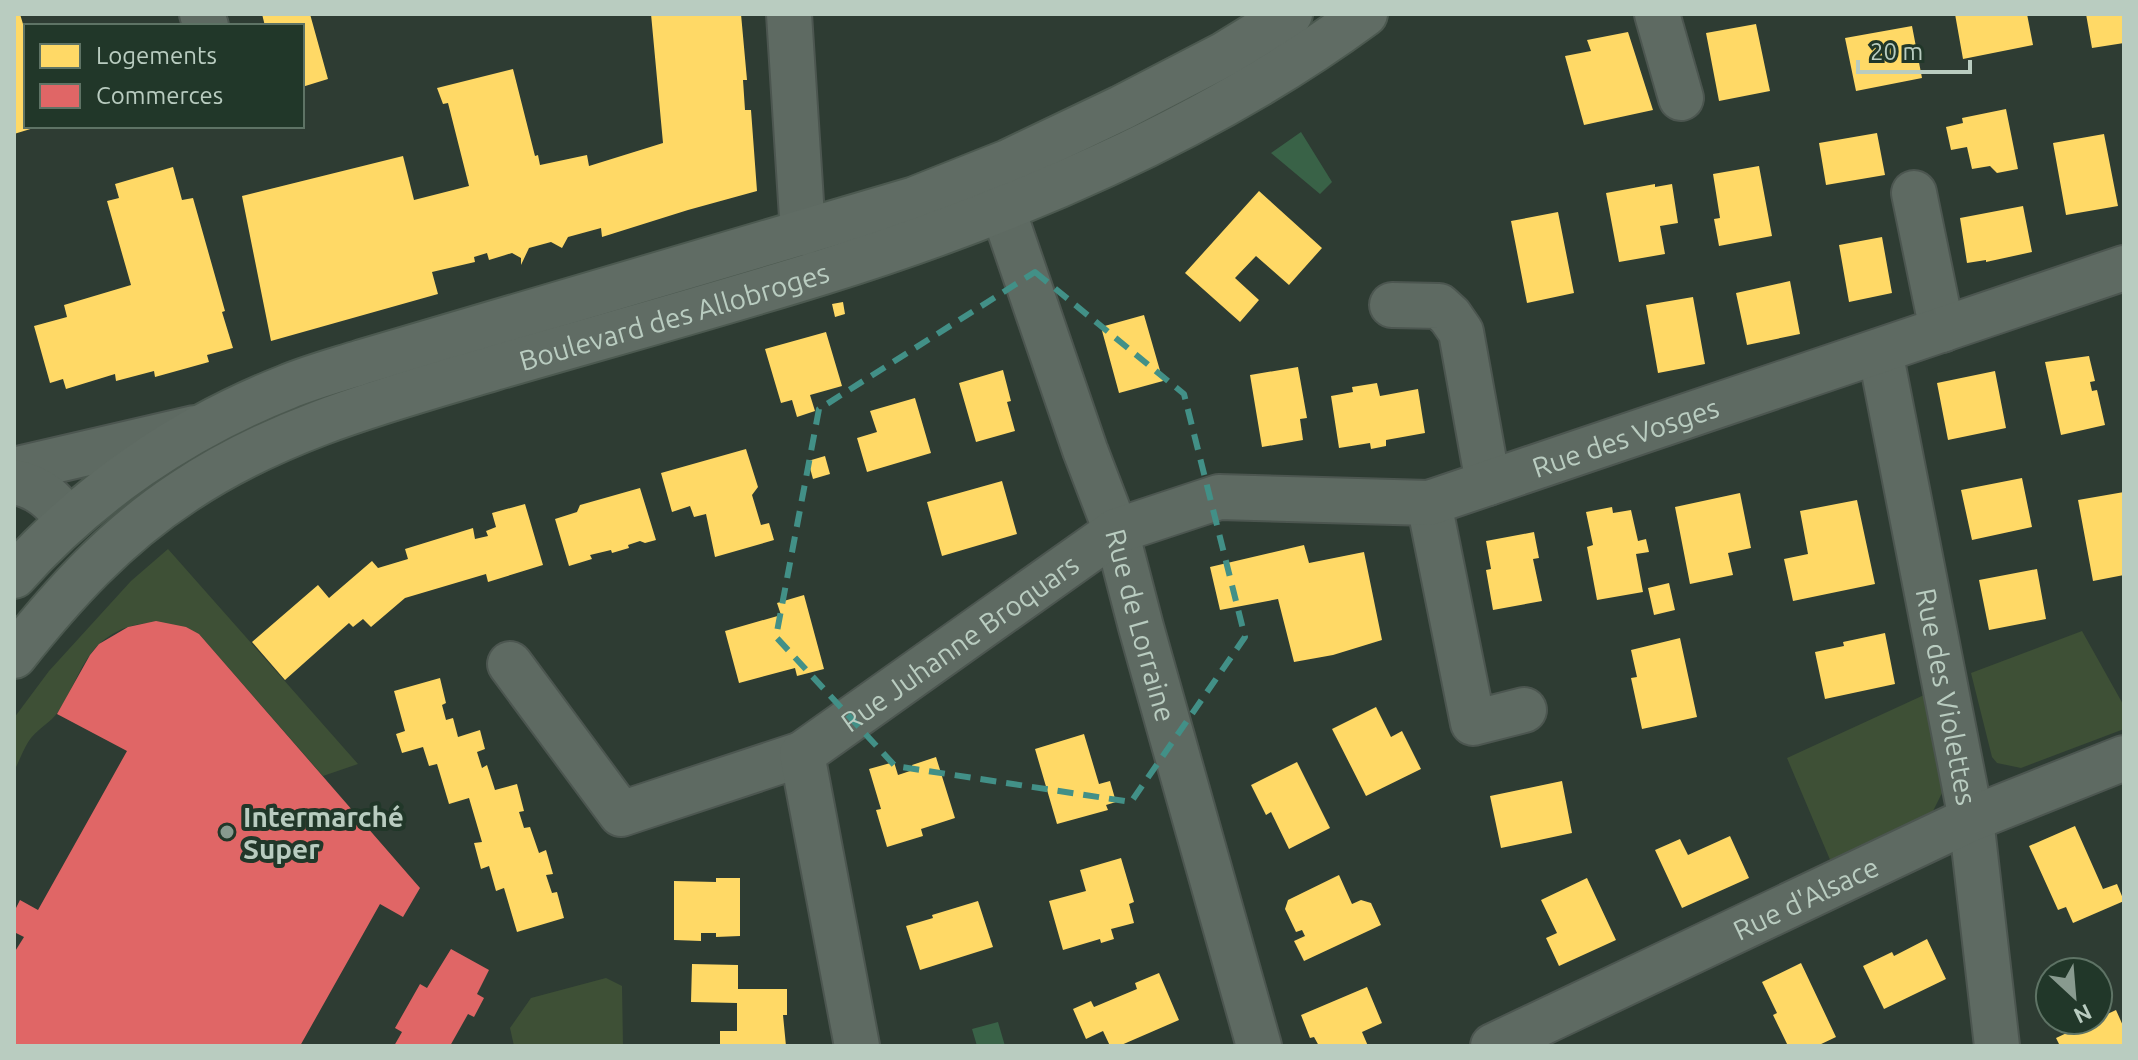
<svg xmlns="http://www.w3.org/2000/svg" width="2138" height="1060" font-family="Ubuntu,sans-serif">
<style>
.green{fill:#3e5036}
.water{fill:#396247}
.homes{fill:#ffd966}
.shops{fill:#e06666}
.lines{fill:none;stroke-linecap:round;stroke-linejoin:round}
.minor-casing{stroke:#4c5650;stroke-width:48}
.major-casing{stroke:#4c5950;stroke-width:48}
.minor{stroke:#5e6a62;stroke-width:44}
.major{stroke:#606c64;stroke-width:44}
.marked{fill:none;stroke:#429087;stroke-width:6;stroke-dasharray:16 10;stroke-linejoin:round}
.poi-dot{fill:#889a8f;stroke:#213729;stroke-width:3}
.labels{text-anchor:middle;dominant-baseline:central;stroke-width:8;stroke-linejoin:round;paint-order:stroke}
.street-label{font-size:28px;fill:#b9ccc0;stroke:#213729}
.poi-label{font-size:28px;font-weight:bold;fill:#b9ccc0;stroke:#213729;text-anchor:start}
</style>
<rect width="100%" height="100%" fill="#2e3c33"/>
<path class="green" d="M168 549 358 764 323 776 199 634C162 616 119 619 92 652 78 670 71 693 58 712 51 722 39 728 31 738 24 747 20 760 14 771V718L49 671 131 581Z
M2082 631 2124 706V729L2021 768 1997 763 1992 757 1971 673Z
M1924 695 1942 781V793L1933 811 1831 862 1787 758Z
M606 978 622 986 623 1046H514L510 1028 531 998Z"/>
<path class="water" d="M1301 132 1332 182 1320 194 1271 153Z
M998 1022 1005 1046H977L972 1029Z"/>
<path class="homes" d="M14 14H20L26 34V126L37 127 14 134Z
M262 14H310L328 79 302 87V26H265Z
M651 14H741L747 80H743L745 110H751L757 191 688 210 602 237 601 228 568 237 562 248 551 242 529 248 521 265V258L512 253 489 260 487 253 474 257 475 262 432 272 438 294 271 341 242 196 403 156 414 200 469 186 448 103 443 104 437 88 513 69 535 156 538 155 540 165 587 155 589 166 663 143Z
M1955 14H2027L2033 45 1963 59Z
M2086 14H2124V43L2092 48Z
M1756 24 1770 91 1719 101 1706 33Z
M1912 26 1922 78 1856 91 1845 38Z
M1628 32 1653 110 1584 125 1565 56 1591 51 1587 40Z
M2006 109 2018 169 1997 173 1990 166 1972 169 1967 147 1951 150 1946 127 1963 123 1962 118Z
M1877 133 1885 175 1826 185 1819 143Z
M2104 134 2118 206 2066 215 2053 143Z
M1759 166 1772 236 1719 246 1714 219 1720 218 1713 174Z
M173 167 182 200 193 198 225 311 222 312 233 348 207 355 209 362 155 377 154 371 116 381 115 374 66 389 63 379 50 383 34 326 67 317 64 305 131 285 107 201 119 198 115 184Z
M1655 184V187L1672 184 1678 223 1660 226 1665 254 1619 262 1606 193Z
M1259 191 1322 248 1289 285 1256 256 1235 278 1259 300 1240 322 1185 273Z
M2023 206 2032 252 1986 262V260L1967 263 1960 218Z
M1558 212 1574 293 1527 303 1511 221Z
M1882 237 1892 293 1849 302 1839 245Z
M1790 281 1800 334 1747 345 1736 293Z
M1693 297 1705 364 1658 373 1646 305Z
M843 302 845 314 835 317 832 304Z
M1144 315 1163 381 1119 393 1101 327Z
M826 332 842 386 810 395 815 411 797 417 792 400 781 403 765 349Z
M2089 356 2095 381 2090 382 2092 391 2097 390 2105 425 2061 435 2045 362Z
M1298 367 1307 418 1300 419 1303 440 1262 447 1250 375Z
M1003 370 1011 401 1007 402 1015 431 976 442 959 383Z
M1995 371 2006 428 1948 440 1937 383Z
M1377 383 1380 396 1418 389 1425 433 1386 440V446L1371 449 1370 443 1339 448 1331 396 1353 392 1352 387Z
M915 398 931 453 867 472 857 438 877 432 870 411Z
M746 449 758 487 752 495 761 525 769 523 774 540 715 557 706 514 694 517 690 506 672 512 661 473Z
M825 456 830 474 813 479 808 461Z
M2022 478 2032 527 1972 540 1961 490Z
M1002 481 1017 534 942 556 927 502Z
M640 488 656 540 645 543 640 541 628 545 629 548 612 553 611 550 590 555 592 559 569 566 555 519 577 512 580 505Z
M2124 492V575L2093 581 2078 500Z
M1740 493 1751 548 1728 553 1733 575 1690 584 1675 507Z
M1857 500 1875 584 1793 601 1784 559 1808 554 1800 511Z
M525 504 543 565 488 582 486 574 405 598 371 627 363 619 353 627 349 623 285 680 252 642 318 585 329 598 372 561 378 568 408 559 405 549 473 528 475 539 488 536 486 531 496 527 492 513Z
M1612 507 1613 513 1631 510 1638 541 1646 539 1649 552 1636 554 1643 592 1597 600 1587 547 1593 545 1586 512Z
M1534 532 1539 558 1533 559 1542 601 1493 610 1486 570 1491 569 1486 541Z
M1304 545 1309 563 1364 552 1382 640 1333 655 1294 662 1278 599 1220 610 1210 567Z
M2037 569 2046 619 1989 630 1979 580Z
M1669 583 1675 610 1654 615 1648 588Z
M804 595 824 669 797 676 795 668 739 683 725 631 781 615 777 603Z
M1885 633 1895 684 1825 699 1815 652 1844 646 1843 642Z
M1680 638 1697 717 1642 729 1631 678 1637 677 1631 650Z
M440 678 446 703 442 705 446 720 453 718 458 737 480 730 485 749 477 752 482 768 487 765 495 790 517 784 524 811 519 812 524 828 530 827 539 853 546 850 553 874 546 875 552 893 557 892 564 918 517 932 504 888 496 891 489 866 481 869 474 843 482 842 469 798 449 804 437 764 429 766 423 747 402 753 396 734 405 731 394 691Z
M1376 707 1391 737 1402 731 1421 769 1366 796 1332 729Z
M1084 734 1099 784 1110 781 1116 802 1106 805 1108 810 1057 824 1035 749Z
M936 757 955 818 921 829 923 836 887 847 876 810 881 809 869 769 894 762 898 775 913 770 912 765Z
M1297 762 1330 828 1289 849 1271 812 1266 815 1251 785Z
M1562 781 1572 833 1501 848 1490 796Z
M2075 826 2103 889 2117 884 2124 901 2073 923 2066 907 2058 910 2029 846Z
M1730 836 1749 878 1682 908 1655 850 1680 839 1688 855Z
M1121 858 1134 902 1129 904 1134 923 1111 929 1114 939 1101 943 1100 939 1063 950 1049 901 1086 891 1080 870Z
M1339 875 1352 904 1361 900 1371 903 1381 925 1304 961 1294 941 1305 936 1302 930 1296 932 1285 909 1288 900Z
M716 878H740V936L716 937V933H701V941L674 940V881L716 882Z
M1587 878 1616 940 1559 966 1546 938 1557 933 1541 900Z
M978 901 993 947 920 970 906 926 933 918 932 915Z
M1927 939 1946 979 1884 1009 1863 966 1892 952 1894 956Z
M1801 963 1836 1037 1817 1046H1788L1773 1015 1777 1013 1762 982Z
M692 964 738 965V989H787V1015H783L786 1046H720V1031H737V1003L691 1002Z
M1159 973 1179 1020 1119 1046H1110L1103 1031 1086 1039 1073 1009 1091 1001 1094 1007 1137 989 1135 983Z
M1367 987 1382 1023 1362 1032 1368 1046H1319L1314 1037 1310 1038 1301 1015Z
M2116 1010 2124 1028V1046H2060L2056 1038Z"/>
<path class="shops" d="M156 621 186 627 199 634 420 888 403 917 380 904 300 1046H14V953L24 937 14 932V912L20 900 38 910 127 751 57 714 90 655 99 644 128 627Z
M451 949 489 970 477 994 484 998 474 1017 468 1014 450 1046H394L402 1032 395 1028 420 984 427 988Z"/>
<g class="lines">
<g class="minor-casing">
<g id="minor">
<path d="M202 14 206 26"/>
<path d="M789 14 803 233"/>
<path d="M1657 14 1681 98"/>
<path d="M1914 193 1942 330"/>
<path id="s1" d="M1003 210 1085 450 1116 531 1141 627 1259 1046"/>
<path d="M1392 305 1439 306 1450 316 1461 332 1488 483"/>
<path id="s2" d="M1880 351 1971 819 1997 1046"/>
<path d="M14 470 195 428"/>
<path d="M14 482C40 487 53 500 68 520"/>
<path d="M1429 503 1473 723 1524 710"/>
<path d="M510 664 621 814 802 754"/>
<path id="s3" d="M857 1046 802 754 1116 531 1219 497 1429 503 2124 268"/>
<path id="s4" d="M1493 1046 1971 819 2124 758"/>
</g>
</g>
<g class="major-casing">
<g id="major">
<path d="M14 576C88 493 183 428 287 387 311 377 337 370 362 362L915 199 1008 162 1121 108 1225 54 1290 14"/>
<path id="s5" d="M14 656C64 593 116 536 183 492 278 428 386 400 494 368 604 336 714 306 823 272 1008 215 1209 129 1365 14"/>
</g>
</g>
<use href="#minor" class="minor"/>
<use href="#major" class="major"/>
</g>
<path class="marked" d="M1035 272 1184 394 1245 637 1131 802 895 766 776 637 819 409Z"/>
<circle class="poi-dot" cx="227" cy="832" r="8"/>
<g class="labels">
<g class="street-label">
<text stroke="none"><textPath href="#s5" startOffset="760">Boulevard des Allobroges</textPath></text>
<text stroke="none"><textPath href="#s3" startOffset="1208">Rue des Vosges</textPath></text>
<text stroke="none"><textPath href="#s1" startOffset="438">Rue de Lorraine</textPath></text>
<text stroke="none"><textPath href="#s3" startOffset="490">Rue Juhanne Broquars</textPath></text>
<text stroke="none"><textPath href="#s2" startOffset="352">Rue des Violettes</textPath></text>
<text stroke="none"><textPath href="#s4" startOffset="346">Rue d'Alsace</textPath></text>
</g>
<g class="poi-label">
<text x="243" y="816">Intermarché<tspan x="243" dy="32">Super</tspan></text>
</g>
</g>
<rect width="2138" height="1060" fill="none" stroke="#b9ccc0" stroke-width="32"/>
<rect x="24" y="24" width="280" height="104" fill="#213729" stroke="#5e7365" stroke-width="2"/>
<rect x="40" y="44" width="40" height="24" fill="#ffd966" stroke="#5e7365" stroke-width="2"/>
<text x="96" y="64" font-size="24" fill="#b9ccc0">Logements</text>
<rect x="40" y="84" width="40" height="24" fill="#e06666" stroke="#5e7365" stroke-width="2"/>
<text x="96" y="104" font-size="24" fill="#b9ccc0">Commerces</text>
<g transform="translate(2074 996) rotate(154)"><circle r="38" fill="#213729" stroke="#5e7365" stroke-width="2"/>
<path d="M0-6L14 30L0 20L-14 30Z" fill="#889a8f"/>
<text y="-12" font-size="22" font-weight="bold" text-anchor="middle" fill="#b9ccc0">N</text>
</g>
<path d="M1858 60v12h112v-12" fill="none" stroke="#b9ccc0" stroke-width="4"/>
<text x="1870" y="60" font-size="24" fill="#b9ccc0" stroke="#213729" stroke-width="6" paint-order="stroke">20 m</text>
</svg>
